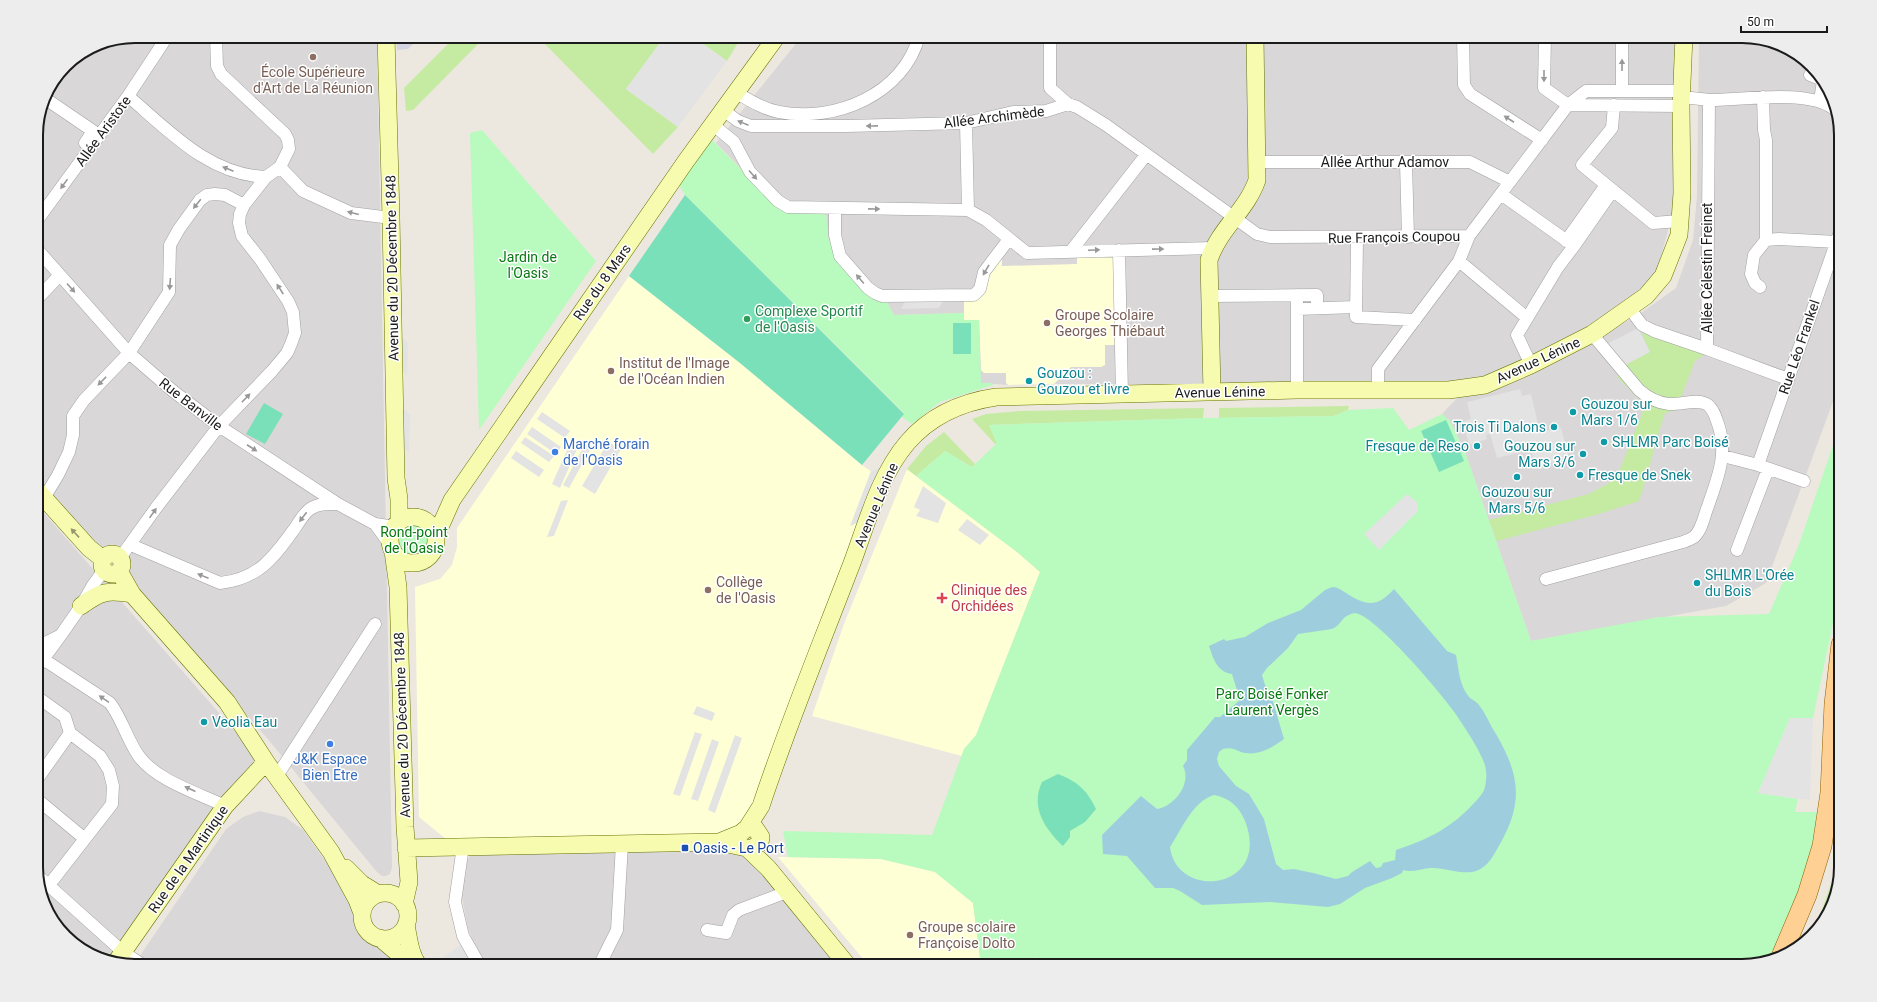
<svg xmlns="http://www.w3.org/2000/svg" width="1877" height="1002" font-family="Roboto,sans-serif">
<style>
.residential{fill:#d9d7d7}
.education{fill:#ffffd6}
.grass{fill:#c5eaa2}
.park{fill:#b9fabe}
.pitch{fill:#7ae0b9}
.parking{fill:#e3e3e3}
.plaza{fill:#d4d4e2}
.water{fill:#9ecedd;fill-rule:evenodd}
.lines{fill:none;stroke-linecap:round;stroke-linejoin:round}
.street-casing{stroke:#a2a2a2;stroke-width:13}
.secondary-casing{stroke:#657202;stroke-width:18}
.primary-casing{stroke:#916200;stroke-width:20}
.street{stroke:#fff;stroke-width:12}
.secondary{stroke:#f7fbaf;stroke-width:17}
.primary{stroke:#fed093;stroke-width:19}
.oneway{fill:#989898}
.oneway2{fill:#94966c}
.education-dot{fill:#8d6e63;stroke:#fff;stroke-width:1.5}
.leisure-dot{fill:#2e9e5b;stroke:#fff;stroke-width:1.5}
.culture-dot{fill:#0f9aa8;stroke:#fff;stroke-width:1.5}
.shop-dot{fill:#3f7fe0;stroke:#fff;stroke-width:1.5}
.health-dot{fill:#e0444e;stroke:#fff;stroke-width:1.5}
.transit-dot{fill:#1a4fb4;stroke:#fff;stroke-width:1.5}
.labels{text-anchor:middle;dominant-baseline:central;stroke-width:3;stroke-linejoin:round;paint-order:stroke}
.education-label{font-size:14px;fill:#785e54;stroke:#fff;text-anchor:start}
.street-label{font-size:14px;fill:#1b1b1b;stroke:#fff}
.park-label{font-size:14px;fill:#087912;stroke:#fff}
.leisure-label{font-size:14px;fill:#27864d;stroke:#fff;text-anchor:start}
.culture-label{font-size:14px;fill:#0d838f;stroke:#fff;text-anchor:start}
.shop-label{font-size:14px;fill:#366cbe;stroke:#fff;text-anchor:start}
.health-label{font-size:14px;fill:#be3a42;stroke:#fff;text-anchor:start}
.transit-label{font-size:14px;fill:#164399;stroke:#fff;text-anchor:start}
.rim{fill:none;stroke:#1b1b1b;stroke-width:2}
</style>
<rect width="100%" height="100%" fill="#ede8df"/>
<path class="residential" d="M135 36H377L392 867 390 874 386 876H382L376 871 267 738 36 478V128L44 97 65 65 97 43Z
M802 36H1679L1678 194 1655 278 1625 307 1559 345 1489 378 1437 385 1054 384 1008 385 981 383 964 313 894 315 887 302 873 299 863 292 835 256 828 237 826 213 784 212 716 143Z
M1699 36H1742L1786 46 1825 80 1841 128V380L1766 583 1726 606 1531 641 1465 452 1450 421 1442 414 1458 397 1586 345 1641 313 1676 288 1693 240 1697 196Z
M36 504 255 754 253 771 114 961 91 956 53 922 36 874Z
M259 811 285 817 303 830 401 966H133L226 829 243 817Z
M736 850 755 859 846 966H486L475 947 468 928 462 898 460 874 471 854Z"/>
<path class="education" d="M1077 255H1114L1115 345H1105V365L1101 367H1071L1054 384 1008 385 1006 383V373H984L981 370 979 320H964V299L1002 259V266L1077 264Z
M629 276 740 363 862 465 880 478 751 817 723 837 446 839 419 817 415 587 440 579 452 565 457 547V528Z
M907 469 1017 552 1040 572 976 736 964 749 962 756 812 716 844 624Z
M778 857 881 859 935 872 973 903 981 966H869Z"/>
<path class="grass" d="M456 36H486L413 110 406 111 404 88Z
M537 36H665L626 89 678 127 653 154Z
M692 36H742L727 61Z
M1644 332 1704 355 1695 361 1676 410 1665 413C1655 442 1649 472 1639 501L1599 514 1497 541 1489 520 1589 494 1616 479 1643 411 1639 409 1642 402 1617 377 1625 365 1650 352 1642 334Z
M1349 406 1348 410 1334 416 1219 418V408Z
M1204 408 1203 418 989 425 997 443 995 444 972 419 986 414 1020 411Z
M944 432 975 464 972 467 945 451 916 476 907 469 926 446Z
M1841 840V867L1831 911 1815 929 1836 870Z"/>
<path class="park" d="M482 130 596 261 479 430 470 133Z
M710 138 784 212 826 213 828 237 835 256 863 292 873 299 887 302 894 315 964 313V320H979L981 383H992L993 385 940 402 912 424 902 417 904 413 685 195 679 185Z
M1393 408 1409 430 1442 414 1450 421 1465 452 1531 641 1659 617 1769 614 1798 547 1841 422V594L1836 609 1813 718H1790L1758 793 1798 799 1795 812H1817L1813 846 1798 897 1772 957 1743 966H1047L1036 957 1026 966H981L973 903 935 872 881 859 788 857 783 831 932 835 964 749 976 735 1040 572 1017 552 916 476 945 451 972 467 997 443 989 425 1203 418 1334 416 1348 410Z
M392 540a22 22 0 1 1 44 0a22 22 0 1 1-44 0Z"/>
<path class="pitch" d="M685 195 904 414 862 465 740 363 629 276Z
M953 323H971V354H953Z
M264 403 283 414 265 444 246 434Z
M1446 420 1464 461 1439 472 1421 431Z
M1058 774C1078 782 1087 790 1096 809L1085 822 1070 831V837L1063 846C1045 829 1030 807 1042 782Z"/>
<path class="parking" d="M665 36H692L727 61 678 127 626 89Z
M908 296H946L939 308 901 309Z
M1638 328 1650 352 1625 365 1607 344Z
M399 335 408 343 407 376 399 368Z
M1520 389 1522 396 1531 394 1540 432 1561 428 1569 458 1536 467 1531 450 1497 458 1490 434 1486 435 1487 439 1469 445 1463 422 1471 419 1467 402Z
M401 406 410 415 409 453 402 445Z
M542 412 570 431 565 438 537 419Z
M532 427 561 447 556 454 527 434Z
M525 437 554 456 549 462 521 443Z
M608 442 621 449 595 494 582 486Z
M585 444 591 448 569 488 563 485Z
M569 446 577 449 560 488 552 484Z
M516 451 544 470 539 477 511 458Z
M882 467 860 522 850 526 871 471Z
M923 486 946 503 938 523 916 516 920 510 914 507Z
M1407 494 1418 503V511L1379 550 1364 534Z
M568 500 554 536 547 537 561 501Z
M967 519 989 535 980 545 958 530Z
M697 706 715 713 712 721 693 714Z
M1790 718H1813L1810 800 1758 793Z
M695 732 702 734 680 796 673 794Z
M735 735 742 738 715 813 708 810Z
M712 739 719 742 698 801 691 799Z
M466 941 480 966H431Z"/>
<path class="plaza" d="M396 36H421L408 49 397 50Z"/>
<path class="water" d="M1332 587C1338 587 1341 590 1346 593 1366 606 1377 608 1394 589L1447 651 1456 655C1459 670 1459 686 1470 698 1473 700 1477 702 1479 705 1486 714 1490 725 1496 734 1524 782 1522 809 1493 856 1489 863 1481 871 1472 872 1458 874 1444 867 1430 868 1421 869 1411 873 1403 870L1402 873 1392 878 1365 888 1340 904 1328 907 1270 902 1202 905 1180 891 1173 888H1155L1127 856 1103 854 1102 835 1141 796 1157 809C1175 806 1192 783 1183 766L1187 760V750L1215 717H1220L1240 700 1232 674C1217 672 1213 658 1209 646L1224 639 1226 641 1245 637 1268 623 1301 610 1325 590ZM1355 613C1375 615 1442 694 1455 713 1465 728 1476 744 1483 760 1487 769 1487 778 1485 787 1484 792 1479 798 1475 802 1453 827 1427 840 1396 850L1395 860 1383 863 1381 867 1376 868 1370 861 1352 872 1348 876 1336 879 1313 873 1294 869 1283 870 1276 864 1264 819 1249 794 1236 786 1219 766 1217 759 1219 752 1223 749C1230 747 1234 749 1241 752 1258 757 1271 748 1284 739L1271 695 1265 685 1262 675 1267 668 1288 648 1298 634 1332 629C1343 624 1340 616 1355 613ZM1214 795C1229 798 1239 806 1245 821 1272 889 1177 902 1170 847 1182 829 1192 802 1214 795Z"/>
<g class="lines">
<g class="street-casing">
<path id="street" d="M1050 36V88L1068 104
M1463 36 1464 85 1470 94 1542 140
M1545 36 1544 88 1568 105
M1620 36 1622 39V91
M1810 75 1825 81
M735 92C749 100 763 109 779 112 835 123 904 94 919 36
M128 96C169 131 209 175 266 177
M43 97 93 131 85 143
M1682 97C1691 98 1700 99 1710 100 1742 100 1809 89 1834 109
M1709 100 1707 349 1788 379
M1820 101 1823 81
M1568 105 1681 106
M1614 105 1612 128 1582 165 1653 223 1680 221
M723 110 738 121 751 126H846L966 123 1013 112 1046 111 1068 104 1077 107 1106 125 1257 234 1270 237 1469 236 1568 105 1586 91H1682
M966 123 968 210
M712 124 734 142 750 172 778 201 788 207 968 210 986 220 1027 253 1213 248
M1256 162H1470L1510 182
M1406 162 1408 237
M280 167 303 191 351 213 391 218
M1501 194 1574 246 1558 267 1517 335 1531 365
M835 209V235L840 256 868 288 875 293 882 296 974 295 980 289 984 272 1009 239
M36 222 128 96 163 43 165 36
M1357 238 1356 317 1415 320
M1766 240 1779 239 1837 242
M1566 241 1606 185
M1574 246 1613 190
M36 248 129 353 173 391 219 426 338 504 375 524 395 527
M1119 250 1122 394
M1071 251 1146 155
M1459 261 1527 318
M1760 287 1755 283 1751 274 1754 255 1766 240V140L1764 130 1763 97
M1297 295V390
M1209 296 1317 295V308
M36 300 59 276
M1297 309 1356 307
M1630 309 1642 325 1654 331 1707 349
M1378 390V369L1459 261 1469 236
M1723 456 1758 465 1804 481
M1758 465 1841 229
M44 498 58 475 69 452 73 435V416L84 400 129 353 169 292 170 245 179 229 200 200 207 195 215 194 225 195 244 205
M375 524 391 546
M131 545 220 583C259 579 274 557 295 528 299 522 304 513 310 509 319 503 328 504 338 504
M1737 550 1768 469
M120 558 156 508 219 426 272 371 287 353 291 344 295 333 294 323 293 312 288 301 260 259 242 236 239 223 240 214 244 205 266 177 280 167 289 149 288 140 285 134 221 74 217 66 216 36
M1546 579 1683 542C1686 541 1691 539 1694 537 1702 530 1704 516 1708 506 1718 477 1729 452 1717 421 1715 415 1713 409 1708 405 1698 398 1681 405 1669 404 1657 403 1647 397 1639 390L1592 334
M36 641 45 643 59 636
M36 650V668
M43 659 110 703C122 719 127 739 138 755 155 780 198 793 225 806
M36 669 61 635 81 606 93 585 104 570
M36 696 65 717 70 733 100 756 109 770 113 786 112 804 49 885
M277 776 375 624
M36 781 70 733
M36 791 38 800 85 839
M463 846 455 902 463 936 480 966
M36 874 123 952 144 966
M707 930 726 933 733 915 739 910 787 892
M599 966 617 930 622 844"/>
</g>
<g class="secondary-casing">
<path id="secondary" d="M386 36 391 218 396 478 399 499V523
M1212 392 1209 260C1219 229 1247 210 1257 180L1255 36
M36 489 89 548 103 559
M390 540a23 23 0 1 1 46 0a23 23 0 1 1-46 0Z
M436 536 452 500 686 161 777 36
M393 551 398 587 405 827 409 882 404 904
M102 564a10 10 0 1 1 20 0a10 10 0 1 1-20 0Z
M119 571 132 594 227 702 266 762 331 852 357 900 362 913
M81 606C101 591 108 590 132 594
M747 828 761 806C788 724 821 644 852 563 867 523 879 476 907 443 930 416 962 402 996 397L1297 390H1449L1485 385 1531 365 1592 334 1646 296 1663 276 1679 235 1682 193 1681 106 1684 36
M406 848 719 842 751 849 760 843 761 837 755 828H747L741 833 719 842
M747 848 768 868 848 966
M346 868 362 884 378 894
M362 916a23 23 0 1 1 46 0a23 23 0 1 1-46 0Z
M406 925C409 939 410 955 419 966
M380 938 399 954 408 966
M116 962 225 806 266 762"/>
</g>
<g class="primary-casing">
<path id="primary" d="M1782 954 1807 895 1822 846 1830 793 1834 704 1841 644"/>
</g>
<use href="#street" class="street"/>
<use href="#secondary" class="secondary"/>
<use href="#primary" class="primary"/>
</g>
<defs><path id="oneway-solid" d="M-6-.8H1V-3.2L6.5 0L1 3.2V.8H-6Z"/></defs>
<g class="oneway">
<use href="#oneway-solid" transform="translate(1622 65) rotate(-90)"/>
<use href="#oneway-solid" transform="translate(1544 76) rotate(90)"/>
<use href="#oneway-solid" transform="translate(1509 119) rotate(-147)"/>
<use href="#oneway-solid" transform="translate(743 123) rotate(-158)"/>
<use href="#oneway-solid" transform="translate(872 126) rotate(179)"/>
<use href="#oneway-solid" transform="translate(228 169) rotate(-157)"/>
<use href="#oneway-solid" transform="translate(753 175) rotate(48)"/>
<use href="#oneway-solid" transform="translate(64 184) rotate(126)"/>
<use href="#oneway-solid" transform="translate(197 204) rotate(129)"/>
<use href="#oneway-solid" transform="translate(874 209) rotate(1)"/>
<use href="#oneway-solid" transform="translate(353 213) rotate(-166)"/>
<use href="#oneway-solid" transform="translate(1158 249) rotate(-1)"/>
<use href="#oneway-solid" transform="translate(1094 250) rotate(-2)"/>
<use href="#oneway-solid" transform="translate(986 270) rotate(120)"/>
<use href="#oneway-solid" transform="translate(860 279) rotate(-130)"/>
<use href="#oneway-solid" transform="translate(170 284) rotate(94)"/>
<use href="#oneway-solid" transform="translate(71 288) rotate(48)"/>
<use href="#oneway-solid" transform="translate(280 289) rotate(-123)"/>
<use href="#oneway-solid" transform="translate(102 381) rotate(134)"/>
<use href="#oneway-solid" transform="translate(246 398) rotate(-46)"/>
<use href="#oneway-solid" transform="translate(252 448) rotate(33)"/>
<use href="#oneway-solid" transform="translate(153 513) rotate(-55)"/>
<use href="#oneway-solid" transform="translate(303 517) rotate(127)"/>
<use href="#oneway-solid" transform="translate(203 576) rotate(-158)"/>
<use href="#oneway-solid" transform="translate(104 699) rotate(-146)"/>
<use href="#oneway-solid" transform="translate(190 789) rotate(-155)"/>
</g>
<use class="oneway2" href="#oneway-solid" transform="translate(75 533) rotate(-133)"/>
<g class="education-dot">
<circle cx="313" cy="57" r="4"/>
<circle cx="1047" cy="323" r="4"/>
<circle cx="611" cy="371" r="4"/>
<circle cx="708" cy="590" r="4"/>
<circle cx="910" cy="935" r="4"/>
</g>
<circle class="leisure-dot" cx="747" cy="319" r="4"/>
<g class="culture-dot">
<circle cx="1029" cy="381" r="4"/>
<circle cx="1573" cy="412" r="4"/>
<circle cx="1554" cy="427" r="4"/>
<circle cx="1604" cy="442" r="4"/>
<circle cx="1477" cy="446" r="4"/>
<circle cx="1583" cy="454" r="4"/>
<circle cx="1580" cy="475" r="4"/>
<circle cx="1517" cy="477" r="4"/>
<circle cx="1697" cy="583" r="4"/>
<circle cx="204" cy="722" r="4"/>
</g>
<g class="shop-dot">
<circle cx="555" cy="452" r="4"/>
<circle cx="330" cy="744" r="4"/>
</g>
<path class="health-dot" d="M940 592h4v4h4v4h-4v4h-4v-4h-4v-4h4z"/>
<rect class="transit-dot" x="681" y="844" width="8" height="8" rx="2"/>
<g class="labels">
<g class="education-label">
<text x="313" y="72" text-anchor="middle">École Supérieure<tspan x="313" dy="16">d'Art de La Réunion</tspan></text>
<text x="1055" y="315">Groupe Scolaire<tspan x="1055" dy="16">Georges Thiébaut</tspan></text>
<text x="619" y="363">Institut de l'Image<tspan x="619" dy="16">de l'Océan Indien</tspan></text>
<text x="716" y="582">Collège<tspan x="716" dy="16">de l'Oasis</tspan></text>
<text x="918" y="927">Groupe scolaire<tspan x="918" dy="16">Françoise Dolto</tspan></text>
</g>
<g class="street-label">
<text transform="translate(994 117) rotate(-7)">Allée Archimède</text>
<text transform="translate(103 131) rotate(-54)">Allée Aristote</text>
<text x="1385" y="162">Allée Arthur Adamov</text>
<text transform="translate(1394 237) rotate(-1)">Rue François Coupou</text>
<text transform="translate(392 268) rotate(-91)">Avenue du 20 Décembre 1848</text>
<text transform="translate(1707 268) rotate(-90)">Allée Célestin Freinet</text>
<text transform="translate(602 282) rotate(-55)">Rue du 8 Mars</text>
<text transform="translate(1799 347) rotate(-71)">Rue Léo Frankel</text>
<text transform="translate(1538 360) rotate(-25)">Avenue Lénine</text>
<text transform="translate(1220 392) rotate(-1)">Avenue Lénine</text>
<text transform="translate(191 404) rotate(38)">Rue Banville</text>
<text transform="translate(876 505) rotate(-67)">Avenue Lénine</text>
<text transform="translate(402 725) rotate(-92)">Avenue du 20 Décembre 1848</text>
<text transform="translate(188 859) rotate(-55)">Rue de la Martinique</text>
</g>
<g class="park-label">
<text x="528" y="257">Jardin de<tspan x="528" dy="16">l'Oasis</tspan></text>
<text x="414" y="532">Rond-point<tspan x="414" dy="16">de l'Oasis</tspan></text>
<text x="1272" y="694">Parc Boisé Fonker<tspan x="1272" dy="16">Laurent Vergès</tspan></text>
</g>
<g class="leisure-label">
<text x="755" y="311">Complexe Sportif<tspan x="755" dy="16">de l'Oasis</tspan></text>
</g>
<g class="culture-label">
<text x="1037" y="373">Gouzou :<tspan x="1037" dy="16">Gouzou et livre</tspan></text>
<text x="1581" y="404">Gouzou sur<tspan x="1581" dy="16">Mars 1/6</tspan></text>
<text x="1546" y="427" text-anchor="end">Trois Ti Dalons</text>
<text x="1612" y="442">SHLMR Parc Boisé</text>
<text x="1469" y="446" text-anchor="end">Fresque de Reso</text>
<text x="1575" y="446" text-anchor="end">Gouzou sur<tspan x="1575" dy="16">Mars 3/6</tspan></text>
<text x="1588" y="475">Fresque de Snek</text>
<text x="1517" y="492" text-anchor="middle">Gouzou sur<tspan x="1517" dy="16">Mars 5/6</tspan></text>
<text x="1705" y="575">SHLMR L'Orée<tspan x="1705" dy="16">du Bois</tspan></text>
<text x="212" y="722">Veolia Eau</text>
</g>
<g class="shop-label">
<text x="563" y="444">Marché forain<tspan x="563" dy="16">de l'Oasis</tspan></text>
<text x="330" y="759" text-anchor="middle">J&amp;K Espace<tspan x="330" dy="16">Bien Etre</tspan></text>
</g>
<g class="health-label">
<text x="951" y="590">Clinique des<tspan x="951" dy="16">Orchidées</tspan></text>
</g>
<g class="transit-label">
<text x="693" y="848">Oasis - Le Port</text>
</g>
</g>
<path d="M0 0H1877V1002H0ZM135 43H1742A92 92 0 0 1 1834 135V867A92 92 0 0 1 1742 959H135A92 92 0 0 1 43 867V135A92 92 0 0 1 135 43Z" fill="#ededed" fill-rule="evenodd"/>
<path class="rim" d="M135 43H1742A92 92 0 0 1 1834 135V867A92 92 0 0 1 1742 959H135A92 92 0 0 1 43 867V135A92 92 0 0 1 135 43Z"/>
<path d="M1741 26v6h86v-6" fill="none" stroke="#1b1b1b" stroke-width="2"/>
<text x="1747" y="26" font-size="12" fill="#1b1b1b" stroke="#ffffff" stroke-width="3" paint-order="stroke">50 m</text>
</svg>
